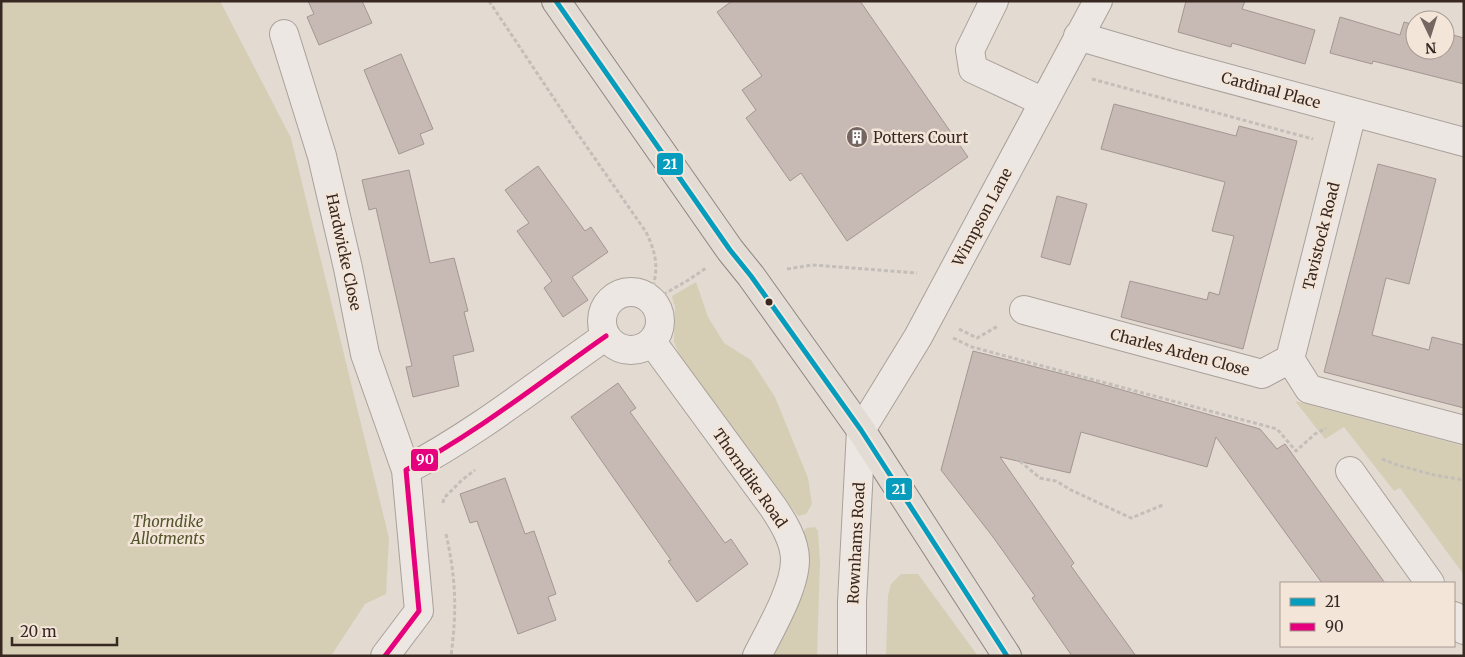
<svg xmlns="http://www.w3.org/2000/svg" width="1465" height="657" font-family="Merriweather,serif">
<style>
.green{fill:#d5ceb5}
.building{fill:#c7b9b3;stroke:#a49691}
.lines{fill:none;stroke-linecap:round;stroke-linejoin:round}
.minor-casing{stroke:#a9a09a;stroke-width:30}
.major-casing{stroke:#8f8681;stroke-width:30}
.path{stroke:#c4beb9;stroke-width:3;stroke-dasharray:4 2.5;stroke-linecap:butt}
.minor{stroke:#ece7e2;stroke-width:28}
.major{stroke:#e3dcd5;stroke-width:28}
.bus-1-casing{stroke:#f3e6d9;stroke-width:9}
.bus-2-casing{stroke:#f3e6d9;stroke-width:9}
.bus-1{stroke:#069cbd;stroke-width:5}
.bus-2{stroke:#e5007d;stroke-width:5}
.bus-dot{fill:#382822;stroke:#f3e6d9;stroke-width:2}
.labels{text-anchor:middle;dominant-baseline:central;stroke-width:5;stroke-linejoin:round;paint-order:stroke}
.street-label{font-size:15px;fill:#382822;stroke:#f3e6d9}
.poi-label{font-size:15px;fill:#382822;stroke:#f3e6d9;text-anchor:start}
.park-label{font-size:15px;font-style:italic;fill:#51532a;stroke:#f3e6d9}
.line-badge{stroke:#f3e6d9;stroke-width:2}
.badge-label{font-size:14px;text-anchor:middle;font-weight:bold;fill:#fff}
</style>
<rect width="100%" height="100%" fill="#e3dad2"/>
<path class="green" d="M1 1H220L291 138 389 538 386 594 365 604 331 656H1Z
M696 282 708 317 724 343 751 360 775 397 808 478 812 504 806 514 798 516 679 354 674 342 675 307 672 296Z
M1295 401 1464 446V575L1400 488 1394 491 1344 427 1325 439Z
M815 527 818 531 820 562 817 656H773L794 608 805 590 807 566 804 531 806 528Z
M901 574H918L978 656H886L888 596 891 584Z"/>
<path class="building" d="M308 1H362L372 23 319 45 307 17 314 14Z
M732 1H860L968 157 847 241 801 173 790 181 746 118 756 110 742 90 762 76 717 12Z
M1186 1H1245L1242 9 1315 30 1305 64 1232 43 1231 47 1178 32Z
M1340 17 1400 35 1404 22 1415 25V50H1445V33L1464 38V84L1373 61 1372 64 1330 53Z
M401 54 433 129 420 134 424 144 399 154 364 70Z
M1114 104 1236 136 1239 126 1297 141 1243 349 1121 317 1130 281 1207 300 1209 292 1219 295 1234 236 1212 231 1225 182 1101 149Z
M1378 164 1436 179 1409 284 1386 278 1372 335 1429 350 1432 337 1464 345V408L1324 372Z
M538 166 585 231 591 227 608 252 572 277 588 300 563 317 544 288 552 281 517 231 529 223 505 190Z
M409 170 430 263 454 258 468 311 464 312 474 351 453 356 459 386 413 397 406 367 412 366 376 208 369 210 362 180Z
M1057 196 1087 204 1070 265 1041 257Z
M973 351 1094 382 1260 429 1277 449 1285 444 1385 583H1322L1216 437 1207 467 1081 432 1070 473 1000 457 1074 563 1071 566 1136 656H1072L1032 598 1035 596 993 537 941 470Z
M618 383 636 408 630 412 725 543 731 539 748 564 697 602 668 561 671 560 571 417Z
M505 478 525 534 534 531 556 594 548 597 556 620 518 634 477 521 470 523 460 494Z"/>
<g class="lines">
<g class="minor-casing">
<path id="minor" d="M994 1 970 50 973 69 1044 102
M284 34 322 156 348 268 365 354 406 470
M1078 36 1174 64 1464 142
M602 321a29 29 0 1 1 58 0a29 29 0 1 1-58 0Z
M1024 310 1262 374 1290 359 1309 389 1464 430
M652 342 773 507C783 522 795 541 795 560 795 588 770 630 757 656
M1290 359 1352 113
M1350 471 1430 583
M1454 616 1464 630
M385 656 419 611 406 470C477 433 540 382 606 336
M852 656V602L861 430 918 337 1098 1"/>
</g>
<g class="major-casing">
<path id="major" d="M556 1 730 250 751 276 861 430 1007 656"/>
</g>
<path class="path" d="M489 1 573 127 646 232C658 257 659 272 649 298
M1092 79 1313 139
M787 269 812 265 917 273
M652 301 690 279 706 268
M959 329 977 338 998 326
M953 338 972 347 1277 429 1296 451 1315 434 1326 428
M1015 457 1040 478 1056 481 1071 490 1131 518 1163 505
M1382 459 1397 465 1434 475 1464 480
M443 503 444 498 462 480 475 470
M446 534C456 579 457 610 451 656"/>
<use href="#minor" class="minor"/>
<use href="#major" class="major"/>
<g class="bus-1-casing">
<path id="bus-1" d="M556 1 730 250 751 276 861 430 1007 656"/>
</g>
<g class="bus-2-casing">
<path id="bus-2" d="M385 656 419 611 406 470C477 433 540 382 606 336"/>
</g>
<use href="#bus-1" class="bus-1"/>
<use href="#bus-2" class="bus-2"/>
</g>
<defs>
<g id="building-disc" transform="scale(1.125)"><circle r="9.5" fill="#746660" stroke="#f3e6d9"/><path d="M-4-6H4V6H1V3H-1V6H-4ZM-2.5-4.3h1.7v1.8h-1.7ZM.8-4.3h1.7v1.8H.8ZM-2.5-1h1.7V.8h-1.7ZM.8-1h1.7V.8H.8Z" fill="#fff"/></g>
</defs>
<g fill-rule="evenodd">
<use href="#building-disc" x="857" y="137"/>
</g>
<circle class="bus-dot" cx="769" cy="302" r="4.5"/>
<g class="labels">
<g class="street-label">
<text transform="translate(1271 90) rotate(15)">Cardinal Place</text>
<text transform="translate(982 217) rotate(-62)">Wimpson Lane</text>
<text transform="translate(1321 236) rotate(-76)">Tavistock Road</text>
<text transform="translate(344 252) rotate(78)">Hardwicke Close</text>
<text transform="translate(1180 352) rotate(15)">Charles Arden Close</text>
<text transform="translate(750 478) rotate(55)">Thorndike Road</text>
<text transform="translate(856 543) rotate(-87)">Rownhams Road</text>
</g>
<g class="poi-label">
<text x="873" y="137">Potters Court</text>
</g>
<g class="park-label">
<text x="168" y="521">Thorndike<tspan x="168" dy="17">Allotments</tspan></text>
</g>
</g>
<g class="line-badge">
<rect x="656" y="152" width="28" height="24" rx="5" fill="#069cbd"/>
<rect x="410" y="448" width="29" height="24" rx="5" fill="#e5007d"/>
<rect x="885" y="477" width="28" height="24" rx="5" fill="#069cbd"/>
</g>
<g class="badge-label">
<text x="670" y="169">21</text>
<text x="425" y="464">90</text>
<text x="899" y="494">21</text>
</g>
<rect width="1465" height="657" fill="none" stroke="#382822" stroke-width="5"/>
<rect x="1280" y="582" width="175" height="65" fill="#f3e6d9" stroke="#a89a90"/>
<rect x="1290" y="598" width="25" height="8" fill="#069cbd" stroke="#a89a90"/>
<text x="1325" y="607" font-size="15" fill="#382822">21</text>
<rect x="1290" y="623" width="25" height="8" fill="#e5007d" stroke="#a89a90"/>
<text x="1325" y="632" font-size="15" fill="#382822">90</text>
<g transform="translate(1430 35) rotate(176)"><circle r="24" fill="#f3e6d9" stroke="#a89a90"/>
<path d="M0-4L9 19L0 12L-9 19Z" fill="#746660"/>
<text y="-8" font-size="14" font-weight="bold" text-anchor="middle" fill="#382822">N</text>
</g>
<path d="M12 637v8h105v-8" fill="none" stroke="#382822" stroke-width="2.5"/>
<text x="20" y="637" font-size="15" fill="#382822" stroke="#f3e6d9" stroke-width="4" paint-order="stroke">20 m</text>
</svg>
